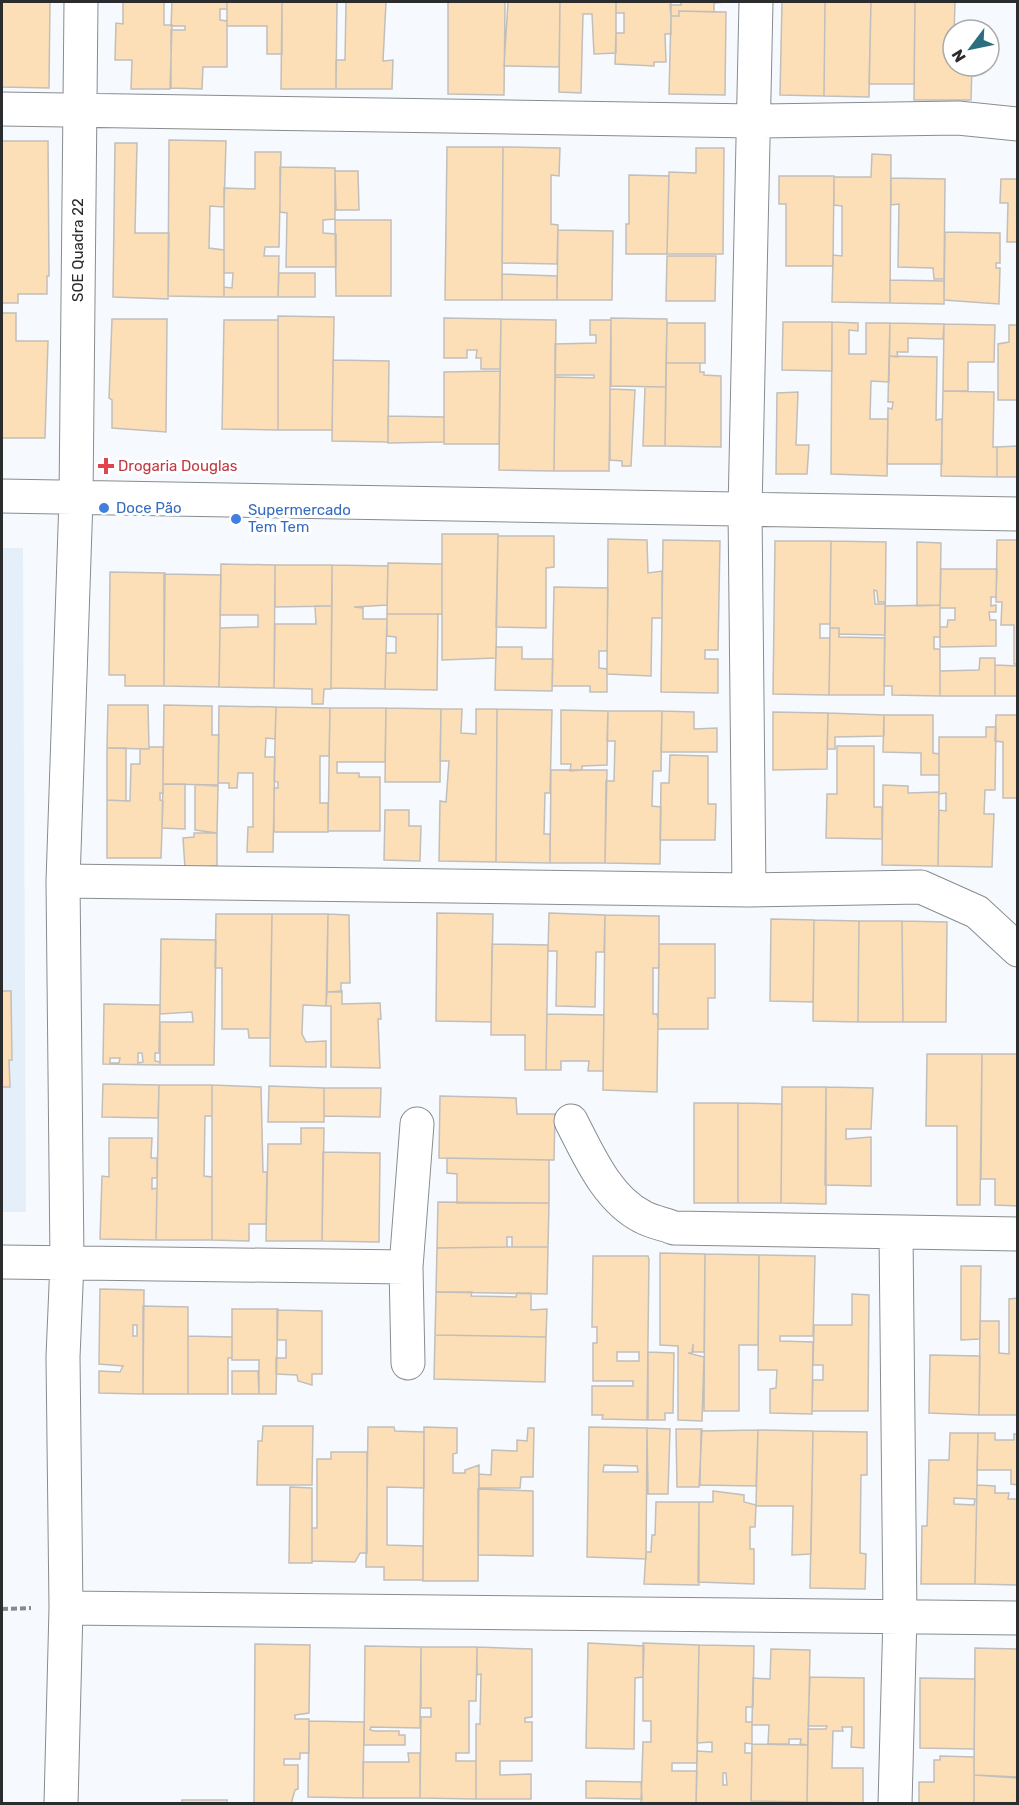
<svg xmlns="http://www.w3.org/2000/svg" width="1019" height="1805" font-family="Rubik,sans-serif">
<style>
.built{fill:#e5eff9}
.building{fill:#fddfb7;stroke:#c2beba;stroke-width:1.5;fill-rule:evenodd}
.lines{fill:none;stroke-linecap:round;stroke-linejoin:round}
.minor-casing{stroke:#888c8f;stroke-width:35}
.path{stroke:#888a8d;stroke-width:4;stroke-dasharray:6 3;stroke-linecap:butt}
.minor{stroke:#fff;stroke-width:33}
.health-dot{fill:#e0444e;stroke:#fff;stroke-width:2}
.shop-dot{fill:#3f7fe0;stroke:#fff;stroke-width:2}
.labels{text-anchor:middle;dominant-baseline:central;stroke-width:6;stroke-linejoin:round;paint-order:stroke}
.street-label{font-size:15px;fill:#2b2c2e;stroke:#fff}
.health-label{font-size:15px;fill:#be3a42;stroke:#fff;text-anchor:start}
.shop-label{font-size:15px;fill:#366cbe;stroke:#fff;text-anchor:start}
</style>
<rect width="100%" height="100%" fill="#f6fafe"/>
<path class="built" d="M2 548H23L26 1212H2Z"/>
<path class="building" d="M2 2H50L49 88 2 87Z
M123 2H164V25H172L170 89H131L132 60H115L116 23 123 24Z
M172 2H227V9H220V20L227 21V67H203L202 89 171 88V30H185V26H171Z
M227 2H282V54H267V26H227Z
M282 2H337L336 89H281Z
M346 2H386L383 61 393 60 392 89H336V60H345Z
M448 2H505L504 95 448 94Z
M508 2H560L559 67 504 66Z
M560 2H616V53L594 54 592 14H583L581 93 559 92Z
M616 2H671V34H665L666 62H654V66L615 64 616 33H624V13H616Z
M681 2H726L714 3V12L679 11V16H671L670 5H681Z
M782 2H825L824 96 780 95Z
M825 2H871L869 97 824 96Z
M871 2H915L914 84H869Z
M915 2H955L953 66H972L971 100H914Z
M679 11 726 12 725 95 669 94 671 16H679Z
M169 140 226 141 224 207 210 206 209 248 224 250V297L168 296Z
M2 141H48L49 276H47V294H18V303H2Z
M115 143H137L135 233H169L168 299 113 297Z
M447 147H503L502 300H445Z
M503 147 560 148 559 176 551 175V224L558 225 557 264 502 263Z
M696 148H724L723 254H667L669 172 696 173Z
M255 152H281L279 247H265L264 256H279L278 297H224V287L232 288 233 273H224V188L255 189Z
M872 154 891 155 890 303 832 302 833 255 842 256V206L834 205V177H871Z
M280 167 335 168V219L323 220V233L336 234V267H286L287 213 280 212Z
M335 171H358L359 210H336Z
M629 175 669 176 667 254H626V224H629Z
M779 176H834L833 266H786V204H779Z
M891 178 945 179 944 279H934L933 268 898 267 899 204 891 205Z
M1001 179H1018V242H1007L1008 203H1000Z
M335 220H391V296H336Z
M558 230 613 231 612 300H557Z
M945 232 1000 233V263H996V268H1000L999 304 944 300Z
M667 256H716L715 301H666Z
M279 273H315V297H278Z
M502 274 557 276V300H502Z
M890 280 944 281V304L890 303Z
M2 313H16V341H48L45 438H2Z
M278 316 334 317 332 430H278Z
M444 318 501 319 500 369H481V358H476L477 350H467V358H444Z
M611 318 667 319 666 387 611 386Z
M112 319H167L166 432 112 428V400L109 398Z
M501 319 556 320 554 471 499 470Z
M224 320H278V430L222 429Z
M590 320H611L609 471H554L555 377 594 378V375H555V344L596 343V335H590Z
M783 322H832V371L782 370Z
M832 322 858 323V331L849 330V354H866V323H890L889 382 871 381 870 419H888L887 476 831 474Z
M667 323H705V363H666Z
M890 323 944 324 943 339 908 338V352H897L898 357 889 356Z
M944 324 995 325 994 362H968V391H943Z
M1009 325H1018V400H998V344L1009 342Z
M889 356 937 357 936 420 942 419V464H887L888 408 892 409 893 402H888Z
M333 360 389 361 388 442 332 441Z
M666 363H700V372H704V375L721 376V447L665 446Z
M500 371 499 444H444V372Z
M645 387H666L665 446H643Z
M610 389 635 390 631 466H622V461L610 460Z
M943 391 994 392 993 447H997V477L941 476Z
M798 392 796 445H809L807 474H776L777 393Z
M388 416 444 417V442L388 443Z
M1018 446V477H997V447Z
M442 534H498L496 658 442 660Z
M498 536H554V567L546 568V628L496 627Z
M608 539 647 540 648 573 662 571V618H652L651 676 607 674Z
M663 540 720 541 718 650H705V659H718V693L661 692Z
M997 540H1018V664H1014V625H1001L1002 602H996Z
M775 541H831L830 624H820V638H830L829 695 773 694Z
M831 541 886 542 885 635 839 634V628H830ZM874 590 877 591 878 602H884V604H875Z
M917 542 941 543 940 605 917 606Z
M388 563 442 564V614H387Z
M221 564 275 565 274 688 219 687 220 628 258 627V615H220Z
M275 565H332V606L275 607Z
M332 565 388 566 387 605 354 607 363 608V619H387L385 689 331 688Z
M941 569H997L996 597H991V606L996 605V612H989L990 620H996V646L940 647V627H947L948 620H955V608H940Z
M110 572 165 573 164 686H125V675H109Z
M164 574 221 575 219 687 164 686Z
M554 587 608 588 607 651H599V668L607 669V692H590V686H552Z
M940 605V637H934V649H940V696L892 695V686H884L885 606Z
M315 606H332L331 689H324L323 704H312V689L274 688 275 624H316Z
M387 614H438L437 690 385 689 386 653H396V637L387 636Z
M830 628H839V637L885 638 884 695H829Z
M496 647H522V659H553L552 691 495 690Z
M980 658H995V696H940V671L979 670Z
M995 665 1018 666V696H995Z
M108 705H148L149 749 107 748Z
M164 705 212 706V735H219L218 785 163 784Z
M219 706 276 707 275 739 266 738 265 757H275L273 852H247L248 827H253V773H238L237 788H229V783H218Z
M276 707 330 708 329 756H320V803H328V832H274V788H278V782L274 781Z
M330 708H386L385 762H337V773H359V777H380V831H328Z
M386 708 441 709 440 782H385Z
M441 709H462L461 733 476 734V709H497L496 862 439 861 440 801 446 802 449 761H440Z
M497 709 552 710 550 793H545L544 834H550V863L496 862Z
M561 710 608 711 607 765 582 766V770L570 771 571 764H561Z
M608 711H662L661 771H653L652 806 661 807 660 864 605 863 606 781H614L615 741H607Z
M662 711 694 712V729L717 728V752H661Z
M773 712 828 713 827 769 773 770Z
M828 713 884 715V736L835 737V749H827Z
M884 715H933V753L939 754V775H921V753L883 752Z
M996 715H1018V798H1003V742L995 741Z
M986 727H996L995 790H985L984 814H994L992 867 938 866 939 810 946 811V793L939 794V737H986Z
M837 746H874V807H882V839L826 838 827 794H837Z
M149 747H163V793H160V800L163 801 161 858H107V800L130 801 131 764H140V749H149Z
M107 748H126V801L107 800Z
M670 755 708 756V804H716L715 840H660L661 783H669Z
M551 770H607L605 863H550Z
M163 784H185V829L162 828Z
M195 785 218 786 217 833 195 830Z
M883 785 908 786V793L939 792 938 866 882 865Z
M385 810H409V826H421L420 861 384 860Z
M194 833H217V866H210V869L185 868 183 838 194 837Z
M437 913 493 914 491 1022 436 1021Z
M549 913 605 915 604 952H596L595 1007 556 1006 557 951H548Z
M216 914H272L270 1038H249L248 1029H222V968H215Z
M272 914H328L326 1006 303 1005 302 1034 306 1042 326 1041V1067L270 1066Z
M328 914 349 915 350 983H341V992H327Z
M605 915 659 916V968H653V1014H657L658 1019 657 1092 603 1090Z
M771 919 814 920 813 1002 770 1001Z
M814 920 859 921 858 1022 813 1021Z
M859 921H902L903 1022H858Z
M902 921 947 922 946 1022H903Z
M161 939 216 940 214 1065H160V1022H193L192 1012 160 1014Z
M492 944 548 945 546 1070H525V1035H491Z
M659 944H715V998H708V1029H658Z
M2 991H11L12 1060H9L10 1087H2Z
M342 991V1004L380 1003 381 1019H378L380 1068 331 1067V1006H326L327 992Z
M104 1004 160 1005 159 1053H155V1061L160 1062V1065L103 1064ZM138 1053H142L143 1062 138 1063ZM110 1058H120L119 1063H110Z
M547 1014 604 1015 603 1071H588L589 1061H561V1070H546Z
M927 1054H982L980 1205H957V1126H926Z
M982 1054H1018V1206L995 1205V1179H981Z
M103 1084 159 1085 158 1118 102 1117Z
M159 1085H212V1116H205L204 1176 212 1177V1240H156Z
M212 1085 261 1087 263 1172H267L266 1224H249V1241L212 1240Z
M269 1086 324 1088V1122H268Z
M782 1087H826V1204L781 1203Z
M826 1087 873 1088 871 1129H846V1139L871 1137V1186L825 1185Z
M324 1088H381L380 1117 324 1116Z
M440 1096 516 1098 517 1114H555L554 1160 439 1158Z
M694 1103H738V1203H694Z
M738 1103 782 1104 781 1203H738Z
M301 1128H324L322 1241H266L268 1144H301Z
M109 1138H152L151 1158H157V1178H152V1189L157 1188 156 1240 100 1239 102 1176 109 1177Z
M323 1152 380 1153 379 1242 322 1241Z
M447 1158 549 1160V1203H457V1174L447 1173Z
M438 1202 549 1203 548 1247H512V1237H507V1247L437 1248Z
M507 1247H548L547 1294 436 1292 437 1248Z
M660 1253 705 1254 704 1352H693V1344L692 1353H688L704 1357 702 1421 678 1420V1346L660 1345Z
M705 1254 759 1255 758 1345H739V1411H704Z
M759 1255 815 1256 813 1336H780V1341L813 1342 812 1414 770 1413V1389L776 1388 777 1370H758Z
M593 1256H648L649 1259 647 1420 602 1419 603 1415H592V1386H633V1381H593V1343H597V1327H592ZM617 1352H639V1361H617Z
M961 1266H981L980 1339 961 1340Z
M100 1289 144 1290 143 1394 99 1393V1371L120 1372 123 1366 99 1364ZM133 1325H137V1336H133Z
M436 1292H472L471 1296 516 1297 517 1293H531V1310L547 1309 546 1337 435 1335Z
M852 1294 869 1295 868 1411H812L813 1380H823V1365H813L814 1325H852Z
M1018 1298V1415H979L980 1321H999V1353L1009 1354V1299Z
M143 1306 188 1307V1394H143Z
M232 1309H278L276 1394H259V1360H232Z
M277 1310 322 1311V1374H312V1385L298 1381 297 1375 276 1374V1358H286V1340H277Z
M435 1335 546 1337 545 1382 434 1379Z
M188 1336 232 1337V1358H228V1394H188Z
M648 1352 674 1353 673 1413H665V1420H648Z
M930 1355 980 1356 979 1415 929 1413Z
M232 1371H258L259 1394H232Z
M263 1426H313L312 1485H257L258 1441H262Z
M368 1427H394L395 1431 424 1432V1488L387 1487V1545L423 1546V1580H384V1567H366Z
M424 1427 457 1428V1453L453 1454V1473H465V1470L479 1465 478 1581H423Z
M589 1427 647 1428 646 1559 587 1557ZM604 1465 637 1466 638 1472H603Z
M528 1428H534L533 1477H521L520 1488H479V1474L491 1475 492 1450 517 1451V1440L527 1441Z
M647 1428 670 1429 668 1494H648Z
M676 1429H702L699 1487H677Z
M758 1430 813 1431 811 1554 792 1555 793 1506H756Z
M758 1430 756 1486 700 1485 701 1431Z
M813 1431 867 1432V1475H861L860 1553 866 1554 865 1589 810 1588Z
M950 1433H978L975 1584H921L922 1526H927L929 1460H949ZM954 1498 975 1499 974 1505 954 1504Z
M978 1433H995V1440H1014V1434H1018V1485L1011 1484V1470H977Z
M331 1452H367V1553H360L355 1562 312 1561V1528H317V1459H331Z
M977 1485 995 1486V1493H1009L1008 1499H1017L1018 1585 975 1584Z
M290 1487 312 1488V1563H289Z
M478 1489 533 1491V1556L478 1555Z
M713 1491 744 1495V1502L756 1505 755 1527H750V1549H754V1584L698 1582 699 1502H713Z
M656 1502H699V1585L644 1584 646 1552H651L652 1535H655Z
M588 1643 644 1646 643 1677 635 1678 634 1749 586 1748Z
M643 1643 699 1645 697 1763H672V1771H697L696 1804H641L643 1742H651V1721H643Z
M255 1644 310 1645 309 1713 295 1715V1719H309V1753H300V1759H284V1765H298V1789L295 1790 291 1804H254Z
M699 1645 754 1646 753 1707H746V1722H752V1744L745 1743V1753H752L751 1804H696L697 1751 712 1752V1742L697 1743ZM723 1773H726L727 1785H723Z
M365 1646 421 1647 420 1728 371 1727 370 1730 375 1731H399V1735H405V1745H364Z
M421 1647H477L476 1701H469V1753H456V1761H476V1799L420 1798 421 1717H431V1708H421Z
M477 1647 532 1649V1717L525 1718V1722H532V1761H500V1775L531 1774V1799H476V1724H480L481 1674 477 1675Z
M975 1648 1018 1649V1777L974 1775Z
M771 1649 810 1650 808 1745 800 1744 801 1739H789V1744H768L769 1725H752L753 1678 770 1679Z
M810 1677 864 1678V1748L851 1747 852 1727H842L843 1731H833L832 1768H863V1803L807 1802 808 1729H826L827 1726H808Z
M920 1678 975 1679 974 1749 920 1748Z
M309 1721 364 1722 363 1798 308 1797Z
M752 1744 808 1745 807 1802 751 1801Z
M408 1753H420V1798H363V1762H409Z
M940 1756 974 1757V1804H919V1782H934V1760H940Z
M974 1775 1018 1778V1804H974Z
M586 1781 641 1782 642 1799 586 1798Z
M182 1800H227V1804H182Z"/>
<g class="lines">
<g class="minor-casing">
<path id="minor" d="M2 109 754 121 958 118 1018 124
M2 496 1018 514
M63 881 749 890 921 887 977 912 1018 950
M749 890 745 510 756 2
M571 1121C588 1154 607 1199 643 1217 652 1222 664 1224 674 1228L1018 1234
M2 1262 406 1267
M408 1363 406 1267 417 1124
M66 1608 1018 1618
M61 1804 66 1608 63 1357 67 1262 63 881 76 499 81 2
M895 1804 900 1615 896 1233"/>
</g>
<path class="path" d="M2 1609 31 1608"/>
<use href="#minor" class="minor"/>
</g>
<path class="health-dot" d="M103 457h6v6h6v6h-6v6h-6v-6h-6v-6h6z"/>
<g class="shop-dot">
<circle cx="104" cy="508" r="6"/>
<circle cx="236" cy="519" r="6"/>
</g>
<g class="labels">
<g class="street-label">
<text transform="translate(78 250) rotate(-90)">SOE Quadra 22</text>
</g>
<g class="health-label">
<text x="118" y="466">Drogaria Douglas</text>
</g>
<g class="shop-label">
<text x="116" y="508">Doce Pão</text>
<text x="248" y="510">Supermercado<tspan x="248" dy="17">Tem Tem</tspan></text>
</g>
</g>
<rect width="1019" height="1805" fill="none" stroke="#2b2c2e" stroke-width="6"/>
<g transform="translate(971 48) rotate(238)"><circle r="28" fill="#ffffff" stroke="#aaabab" stroke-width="1.5"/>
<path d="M0-4.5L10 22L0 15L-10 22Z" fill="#2b6e80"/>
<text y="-9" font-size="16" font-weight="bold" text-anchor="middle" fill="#2b2c2e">N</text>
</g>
</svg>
